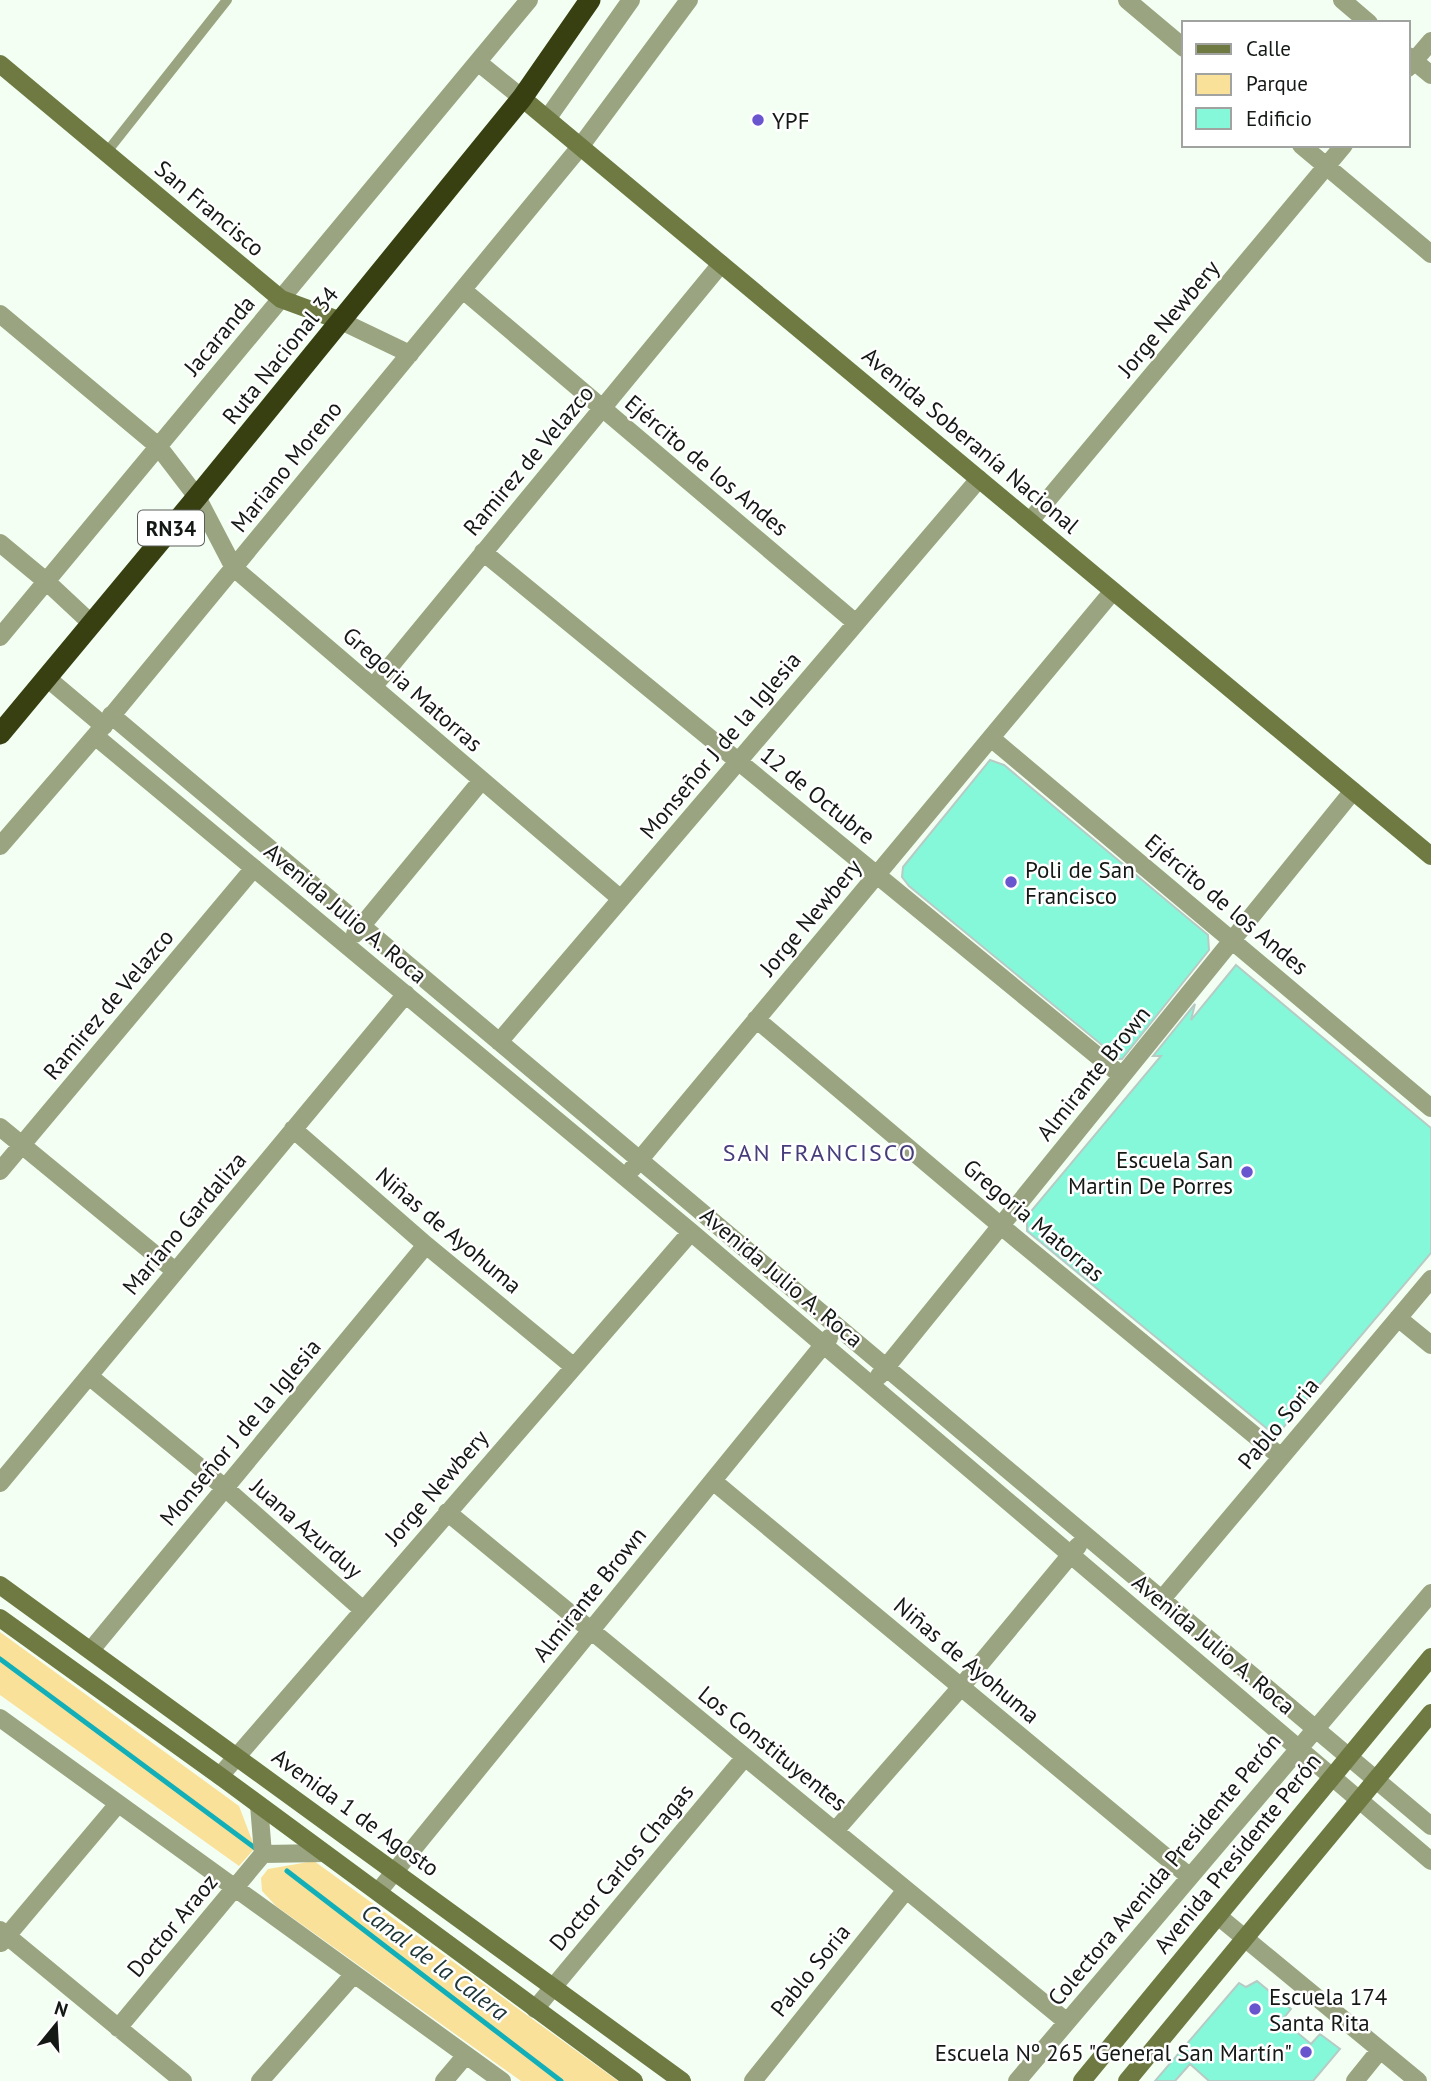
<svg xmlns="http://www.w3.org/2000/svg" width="1431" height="2081" font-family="'PT Sans',sans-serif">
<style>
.green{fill:#fae199}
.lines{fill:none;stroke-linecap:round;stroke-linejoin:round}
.stream{stroke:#12afb9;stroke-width:5}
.building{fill:#84f8d9;stroke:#b7cbc5;stroke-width:2}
.lane{stroke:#9ba480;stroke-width:10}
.street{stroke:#9ba480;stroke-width:18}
.secondary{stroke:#6f7a43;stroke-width:18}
.highway{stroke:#384011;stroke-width:21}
.poi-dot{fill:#6955ce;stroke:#fff;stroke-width:2.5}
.labels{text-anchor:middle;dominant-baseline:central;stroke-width:5;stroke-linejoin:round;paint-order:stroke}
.shield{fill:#fff;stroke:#5a5e5b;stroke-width:2}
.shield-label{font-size:21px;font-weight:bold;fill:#141915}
.poi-label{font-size:23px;fill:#141915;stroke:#fff;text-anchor:start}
.street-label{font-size:23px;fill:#141915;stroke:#fff}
.neighbourhood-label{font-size:24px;letter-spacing:2px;fill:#453e7b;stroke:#fff}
.water-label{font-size:24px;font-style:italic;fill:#203739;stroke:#fff}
</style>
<rect width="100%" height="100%" fill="#f3fff3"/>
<path class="green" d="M0 1632 239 1806 255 1848 239 1866 0 1695Z
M314 1861 618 2081H521L276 1906 262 1891 261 1878 268 1869Z"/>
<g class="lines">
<path class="stream" d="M0 1659 255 1848
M287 1871 561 2081"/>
</g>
<path class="building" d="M990 760 1004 765 1208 935 1209 950 1122 1059H1119L909 886 902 877 903 867Z
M1236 965 1431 1128V1253L1276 1436 1027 1231V1216L1161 1056H1153L1195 1004 1191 1020Z
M1257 1981 1291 2009 1282 2020 1311 2044 1320 2034 1340 2049 1313 2081H1209L1190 2064 1175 2081H1155L1239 1983 1246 1987Z"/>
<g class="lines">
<path class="lane" d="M106 153 227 0"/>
<path class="street" d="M1127 0 1184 48
M1342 0 1369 23
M1408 56 1431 75
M479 63 522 98
M1408 68 1431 41
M547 119 631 0
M1301 145 1431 254
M463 290 856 623
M0 314 158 446 197 497 234 568 621 899
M341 321 410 354
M1030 521 1344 145
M0 543 47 582 92 624
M483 552 1122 1076
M0 637 529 0
M47 678 104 726
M373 687 721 264
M111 715 1431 1826
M95 736 691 1232 1431 1861
M991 738 1431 1108
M0 846 95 736 580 147 689 0
M355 934 482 780
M756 1019 1001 1226 1281 1457
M499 1042 979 479
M0 1127 175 1271
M293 1129 426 1245 574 1367
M632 1169 1113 591
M0 1171 254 868
M1398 1318 1431 1345
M89 1376 225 1488 363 1610
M879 1376 1353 791
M713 1481 1190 1877
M0 1483 406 994
M447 1512 1067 2022
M1162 1599 1431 1279
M91 1650 426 1245
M0 1718 502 2081
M220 1776 691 1232
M259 1805 263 1854
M835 1831 961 1687 1078 1546
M263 1854 324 1853
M378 1892 829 1338
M1218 1916 1418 2081
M0 1930 183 2081
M1 1943 118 1804
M535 2009 745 1757
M118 2028 263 1854
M260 2081 354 1974
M444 2081 466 2055
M753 2081 906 1890
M1017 2081 1431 1593
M1355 2081 1380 2050"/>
<path class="secondary" d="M0 64 281 299 341 321
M522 98 1431 856
M0 1585 682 2081
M0 1618 220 1776 634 2081
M1082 2081 1431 1657
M1127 2081 1431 1713"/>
<path class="highway" d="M0 734 197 497 522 98 590 0"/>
</g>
<g class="poi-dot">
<circle cx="758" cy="120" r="7"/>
<circle cx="1011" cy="882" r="7"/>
<circle cx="1247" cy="1172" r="7"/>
<circle cx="1255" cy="2009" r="7"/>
<circle cx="1306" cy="2052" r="7"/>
</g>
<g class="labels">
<rect class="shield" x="138" y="510.5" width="66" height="35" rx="5"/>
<g class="shield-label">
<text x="171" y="528">RN34</text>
</g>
<g class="poi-label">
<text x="772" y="120">YPF</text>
<text x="1025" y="869">Poli de San<tspan x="1025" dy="26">Francisco</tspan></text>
<text x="1233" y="1159" text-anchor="end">Escuela San<tspan x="1233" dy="26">Martin De Porres</tspan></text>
<text x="1269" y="1996">Escuela 174<tspan x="1269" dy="26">Santa Rita</tspan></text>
<text x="1292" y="2052" text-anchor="end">Escuela Nº 265 "General San Martín"</text>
</g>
<g class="street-label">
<text transform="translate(210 208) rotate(40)">San Francisco</text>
<text transform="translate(1168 318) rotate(-50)">Jorge Newbery</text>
<text transform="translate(219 335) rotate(-50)">Jacaranda</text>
<text transform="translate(280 355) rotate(-51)">Ruta Nacional 34</text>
<text transform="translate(971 440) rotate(40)">Avenida Soberanía Nacional</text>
<text transform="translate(528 460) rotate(-50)">Ramirez de Velazco</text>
<text transform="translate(707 465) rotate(40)">Ejército de los Andes</text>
<text transform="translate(286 466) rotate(-51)">Mariano Moreno</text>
<text transform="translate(413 689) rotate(41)">Gregoria Matorras</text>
<text transform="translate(720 745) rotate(-50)">Monseñor J de la Iglesia</text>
<text transform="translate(818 795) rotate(39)">12 de Octubre</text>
<text transform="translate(1227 904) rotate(40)">Ejército de los Andes</text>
<text transform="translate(346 913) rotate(40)">Avenida Julio A. Roca</text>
<text transform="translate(810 917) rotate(-50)">Jorge Newbery</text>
<text transform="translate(108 1004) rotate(-50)">Ramirez de Velazco</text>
<text transform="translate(1093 1073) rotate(-51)">Almirante Brown</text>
<text transform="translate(1034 1220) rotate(40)">Gregoria Matorras</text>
<text transform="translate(184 1223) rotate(-50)">Mariano Gardaliza</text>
<text transform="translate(449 1230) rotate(40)">Niñas de Ayohuma</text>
<text transform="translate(782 1277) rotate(40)">Avenida Julio A. Roca</text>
<text transform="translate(1278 1423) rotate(-50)">Pablo Soria</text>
<text transform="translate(240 1432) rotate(-50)">Monseñor J de la Iglesia</text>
<text transform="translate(436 1487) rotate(-49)">Jorge Newbery</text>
<text transform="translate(307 1528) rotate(41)">Juana Azurduy</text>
<text transform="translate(589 1594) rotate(-51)">Almirante Brown</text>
<text transform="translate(1214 1644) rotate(40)">Avenida Julio A. Roca</text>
<text transform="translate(967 1660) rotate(40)">Niñas de Ayohuma</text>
<text transform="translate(773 1748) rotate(39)">Los Constituyentes</text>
<text transform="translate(356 1812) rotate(36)">Avenida 1 de Agosto</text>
<text transform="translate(1237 1853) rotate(-51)">Avenida Presidente Perón</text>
<text transform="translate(621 1867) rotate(-50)">Doctor Carlos Chagas</text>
<text transform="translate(1164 1869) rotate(-50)">Colectora Avenida Presidente Perón</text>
<text transform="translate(172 1925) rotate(-50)">Doctor Araoz</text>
<text transform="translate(810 1970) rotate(-51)">Pablo Soria</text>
</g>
<g class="neighbourhood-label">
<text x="820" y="1152">SAN FRANCISCO</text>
</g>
<g class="water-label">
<text transform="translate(435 1962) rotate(37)">Canal de la Calera</text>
</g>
</g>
<rect x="1182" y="21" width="228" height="126" fill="#ffffff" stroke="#a1a3a1" stroke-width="2"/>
<rect x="1196" y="44" width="35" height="10" fill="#6f7a43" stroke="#a1a3a1" stroke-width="2"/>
<text x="1246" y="56" font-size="21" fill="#141915">Calle</text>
<rect x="1196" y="74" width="35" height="21" fill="#fae199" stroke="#a1a3a1" stroke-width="2"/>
<text x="1246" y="91" font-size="21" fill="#141915">Parque</text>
<rect x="1196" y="108" width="35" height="21" fill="#84f8d9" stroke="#a1a3a1" stroke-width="2"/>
<text x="1246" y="126" font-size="21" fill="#141915">Edificio</text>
<g transform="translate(56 2025) rotate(18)" stroke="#ffffff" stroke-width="5" paint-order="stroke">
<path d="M0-5L12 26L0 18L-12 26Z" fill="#141915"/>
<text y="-10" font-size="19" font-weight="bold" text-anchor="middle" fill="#141915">N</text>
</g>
</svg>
